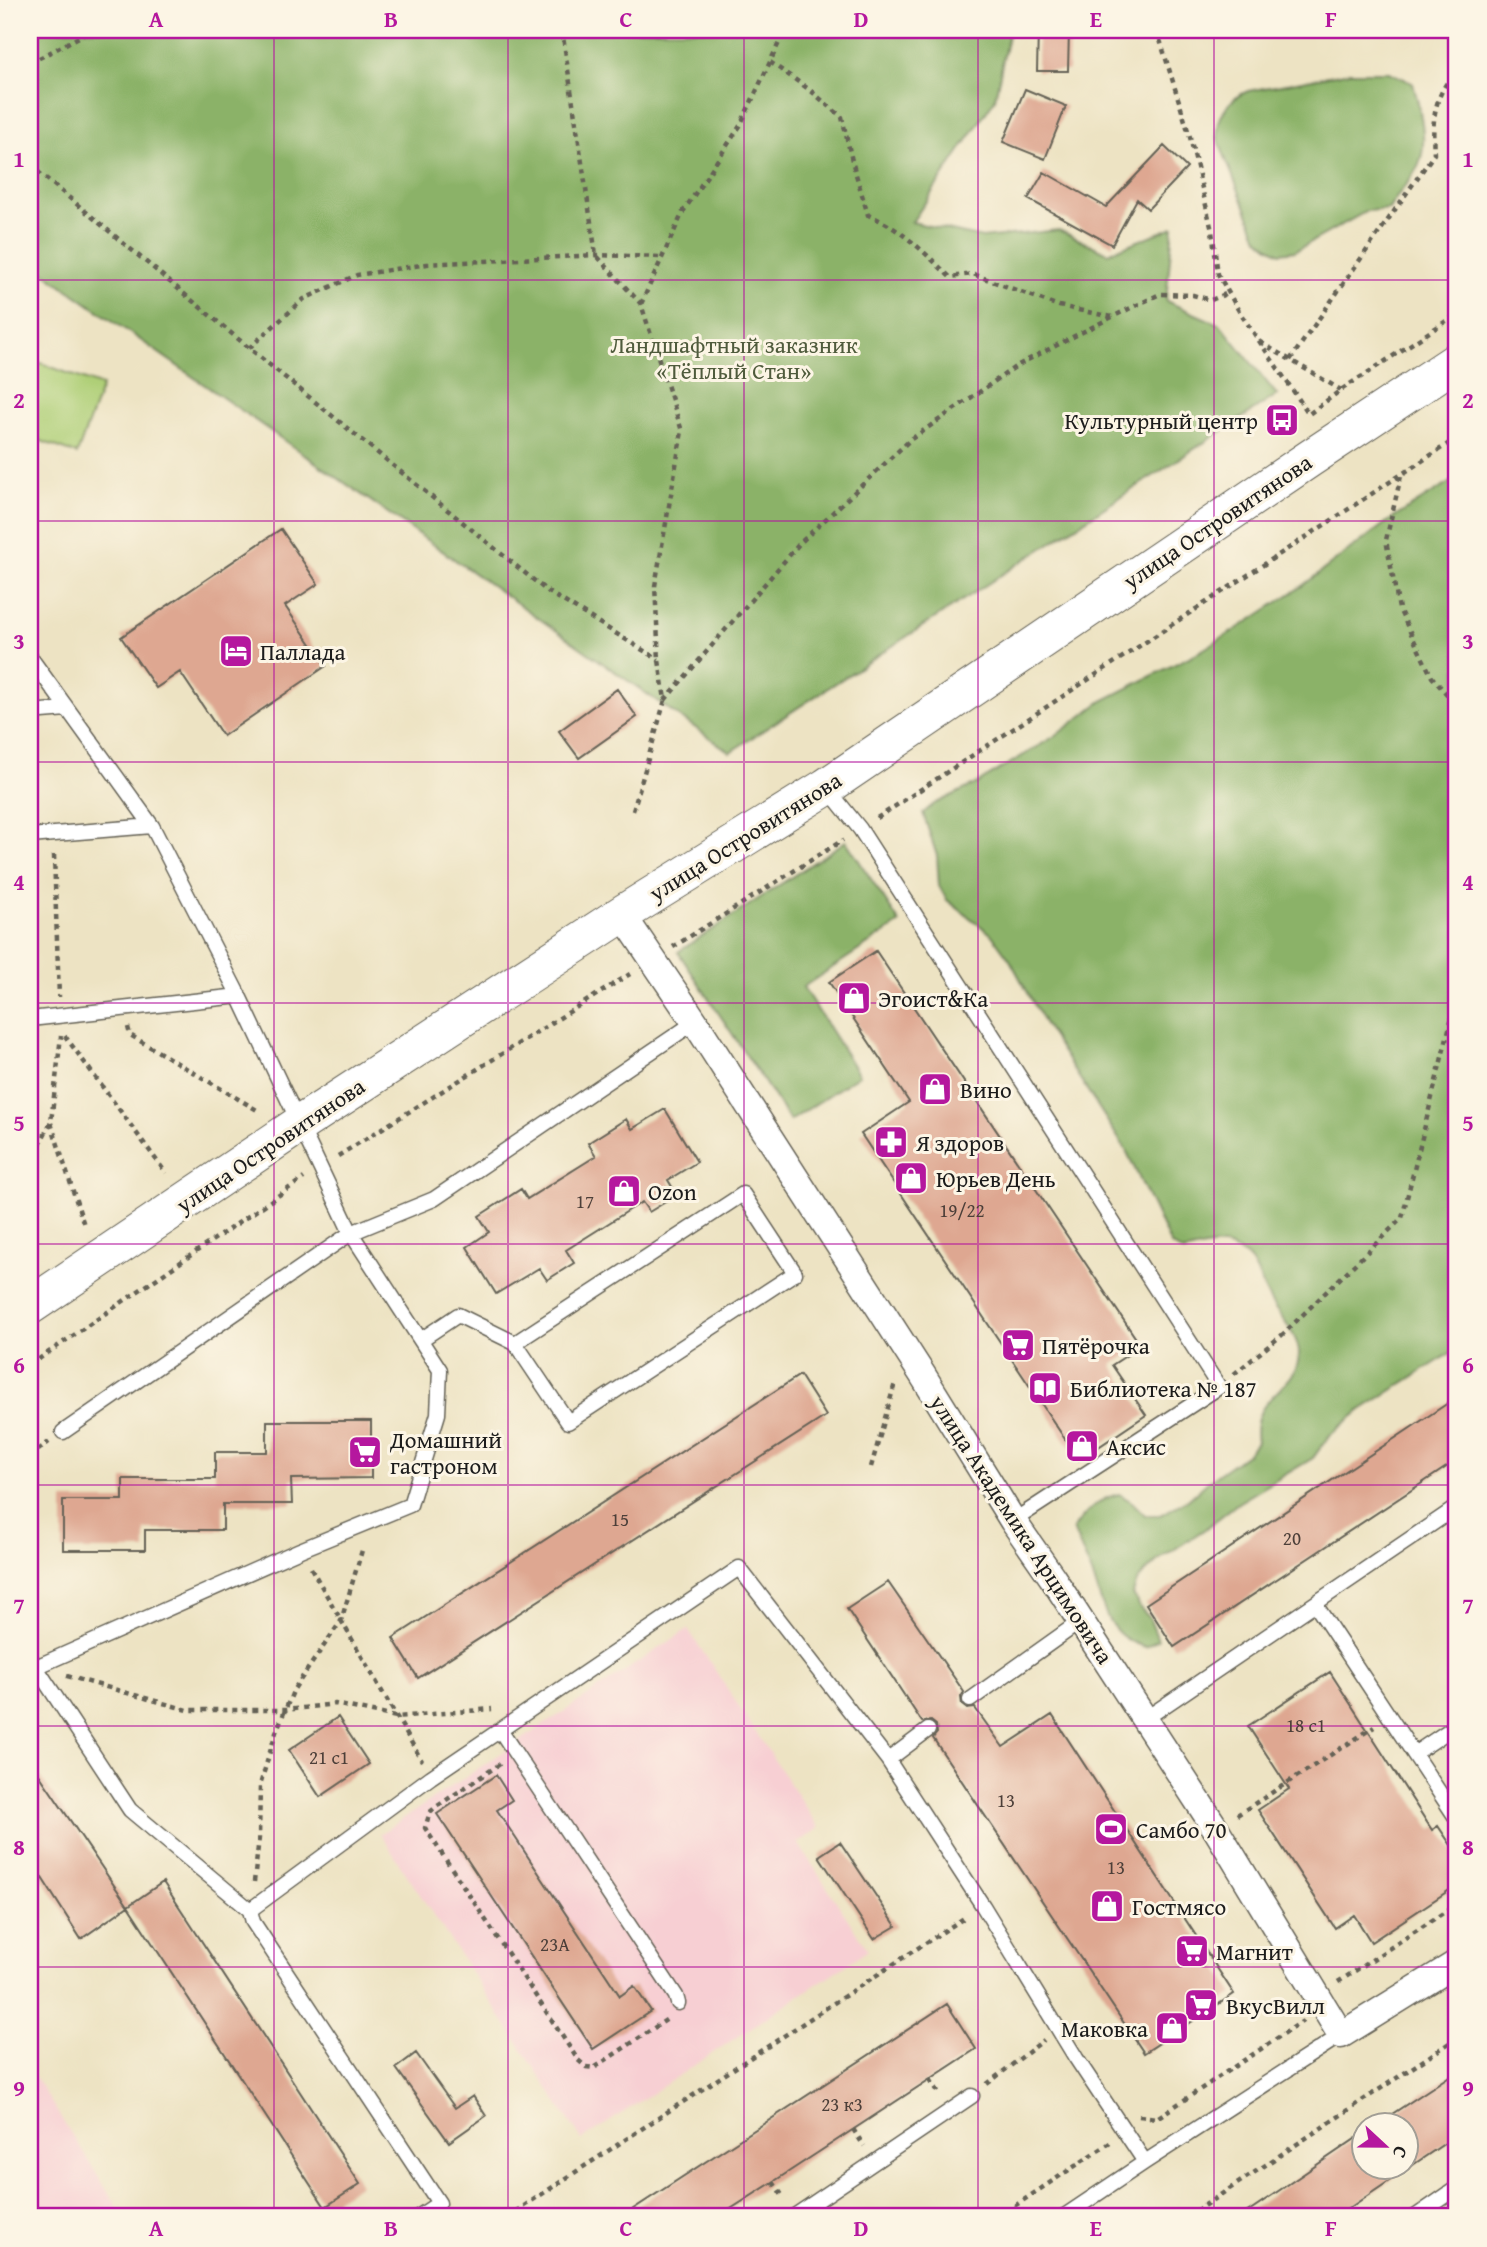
<svg xmlns="http://www.w3.org/2000/svg" width="1487" height="2247" font-family="'Gentium Book Plus',serif">
<style>
.built{fill:#f7cfd3}
.green{fill:#afcf77;stroke:#66764a;stroke-width:2}
.forest{fill:#8bb268;stroke:#546742;stroke-width:2}
.building{fill:#dea791}
.lines{fill:none;stroke-linecap:round;stroke-linejoin:round}
.service-casing{stroke:#656256;stroke-width:17}
.minor-casing{stroke:#656256;stroke-width:29}
.secondary-casing{stroke:#656256;stroke-width:39}
.path{stroke:#656256;stroke-width:4.5;stroke-dasharray:5 5;stroke-linecap:butt}
.service{stroke:#fff;stroke-width:14}
.minor{stroke:#fff;stroke-width:26}
.secondary{stroke:#fff;stroke-width:37}
.grid{fill:none;stroke:#b5179e;stroke-width:2;stroke-opacity:0.55}
.labels{text-anchor:middle;dominant-baseline:central;stroke-width:6;stroke-linejoin:round;paint-order:stroke}
.number-label{font-size:19px;fill:#4c3f39}
.park-label{font-size:23px;fill:#4f5b3c;stroke:#fcf5e5}
.poi-label{font-size:23px;fill:#1c1c1c;stroke:#fcf5e5;text-anchor:start}
.street-label{font-size:23px;fill:#1c1c1c;stroke:#fcf5e5}
.neatline{fill:none;stroke:#b5179e;stroke-width:2.5}
.grid-label{font-size:23px;text-anchor:middle;font-weight:bold;fill:#b5179e}
</style>
<rect width="100%" height="100%" fill="#fcf5e5"/>
<filter id="ink" filterUnits="userSpaceOnUse"><feTurbulence type="fractalNoise" baseFrequency=".0143" numOctaves="2"/><feDisplacementMap in="SourceGraphic" scale="14" xChannelSelector="R" yChannelSelector="G"/><feConvolveMatrix kernelMatrix="1 2 1 2 8 2 1 2 1" color-interpolation-filters="sRGB"/></filter>
<filter id="wash" filterUnits="userSpaceOnUse"><feTurbulence type="fractalNoise" baseFrequency=".00686" numOctaves="4" result="noise"/><feDisplacementMap in="SourceGraphic" scale="28" xChannelSelector="R" yChannelSelector="G"/><feGaussianBlur stdDeviation="1.57" result="paint"/><feColorMatrix in="noise" values="0 0 0 0 0 0 0 0 0 0 0 0 0 0 0 0 0 1.4 0 .05"/><feComposite in="paint" operator="in"/></filter>
<g filter="url(#wash)">
<rect width="100%" height="100%" fill="#ede3c3"/>
<path class="built" d="M688 1629 819 1828 798 1843 868 1950 582 2140 380 1834Z
M30 2069 124 2217H30Z"/>
<path class="green" d="M30 359 102 386 77 454 30 437Z"/>
<path class="forest" d="M30 30H1009L995 99 912 222 982 238 1059 230 1108 253 1173 227 1166 301 1221 325 1277 395 730 752 30 263Z
M1350 72H1389L1413 83C1419 106 1429 140 1419 164 1412 180 1397 194 1389 209L1367 211 1295 251 1280 253 1269 247 1258 238 1218 140C1215 118 1228 99 1248 91Z
M1457 478V1349L1361 1410 1329 1436 1313 1458 1238 1503 1205 1529 1157 1561 1137 1581 1133 1594 1139 1607 1149 1617 1158 1640 1146 1647C1105 1637 1103 1604 1091 1571 1085 1557 1078 1543 1073 1529 1087 1512 1097 1499 1119 1494L1132 1502 1145 1515H1160L1188 1500 1210 1480 1248 1453 1257 1442C1249 1393 1298 1392 1299 1354 1299 1336 1280 1317 1271 1302 1264 1290 1260 1276 1252 1263 1247 1256 1239 1251 1231 1248 1216 1242 1198 1249 1183 1252L1171 1245 1126 1150 1047 1028 1010 960 991 934 947 900 939 886 937 856 923 813 934 804 976 784 1055 736 1102 701 1199 652 1251 620 1302 586 1387 522Z
M846 841 900 923 803 987 859 1075 790 1121 678 952Z"/>
<g id="blocks">
<path class="building" d="M1038 30H1069L1068 71H1037Z
M1025 89 1066 106 1045 159 1003 142Z
M1164 146 1187 168 1148 209 1137 199 1112 245 1028 199 1044 172 1106 207Z
M281 529 318 584 285 606 326 666 223 736 180 672 156 688 121 637Z
M617 689 637 717 579 758 559 731Z
M876 951 1141 1346 1112 1365 1146 1415 1079 1460 861 1134 909 1102 829 982Z
M665 1109 697 1162 668 1180 677 1195 649 1212 642 1202 566 1250 574 1263 547 1280 539 1268 496 1294 467 1247 489 1232 479 1216 521 1189 527 1199 596 1156 588 1143 626 1119 632 1129Z
M800 1375 826 1416 418 1678 393 1638Z
M1457 1397V1460L1174 1647 1146 1604Z
M267 1421H371V1478L291 1479 292 1504H223V1530H145V1550H63V1500H123V1479H215V1452H267Z
M888 1582 964 1692 961 1697 962 1705 967 1709 975 1708 1003 1747 1052 1715 1234 1994 1144 2053 933 1738 937 1733 936 1725 931 1721 922 1722 847 1609Z
M1330 1672 1432 1830 1438 1826 1457 1854V1885L1371 1942 1354 1915 1335 1928 1258 1810 1289 1789 1248 1726Z
M338 1717 369 1764 320 1797 289 1750Z
M30 1761 128 1906 81 1939 30 1859Z
M496 1775 512 1800 497 1810 620 1996 634 1986 651 2011 593 2049 437 1814Z
M840 1842 896 1926 874 1939 819 1856Z
M163 1882 360 2184 325 2207 128 1906Z
M947 2004 976 2049 773 2182 718 2217H621Z
M416 2053 455 2108 473 2096 486 2116 449 2142 396 2068Z
M1457 2071V2135L1336 2217H1240L1364 2133V2166H1406V2124H1377Z"/>
</g>
</g>
<g filter="url(#ink)">
<use href="#blocks" fill-opacity="0" stroke="#656256" stroke-width="2"/>
<g class="lines">
<g class="service-casing">
<path id="service" d="M30 657 152 826 239 996 351 1233 440 1370 438 1414 410 1505 300 1550 36 1667
M30 712 67 709
M827 788 860 829 1219 1387 1013 1521
M30 836 152 826
M30 1019 239 996
M422 1339 458 1315 515 1343 743 1194 795 1273 568 1422 515 1343
M63 1432 351 1233 434 1199 695 1022
M1315 1604 1457 1819
M30 1658 130 1810 250 1910 431 1777 739 1568 888 1760 983 1906 1076 2058 1145 2162
M970 1700 1081 1621
M1145 1719 1457 1507
M500 1730 676 1996 678 2003
M1414 1754 1457 1725
M888 1760 928 1730
M250 1910 253 1922 439 2203 418 2217
M793 2217 972 2096
M1063 2217 1145 2162 1341 2035
M1415 2217 1457 2188"/>
</g>
<g class="minor-casing">
<path id="minor" d="M622 914 695 1022 922 1374 1013 1521 1052 1577 1216 1829 1341 2035 1457 1963"/>
</g>
<g class="secondary-casing">
<path id="secondary" d="M30 1306 300 1124 622 914 826 787 1309 459 1457 361"/>
</g>
<path class="path" d="M562 30 596 255 641 304 682 431 655 586 659 660 665 700 633 811
M1157 30 1190 137 1212 231 1218 274 1240 313 1309 414 1341 390 1457 314
M770 62 810 90 842 117 852 161 868 215C901 228 925 253 950 277L973 274 1059 306 1112 317 1160 294 1193 295 1211 300 1228 293
M30 63 92 30
M30 165 249 348 547 591 659 660
M641 304 683 212 740 126 785 30
M1260 342 1341 390
M249 348 304 299 357 275 427 264 596 255 663 257
M1290 360 1434 154C1432 120 1433 96 1457 70
M1401 476 1386 540 1399 609 1432 677 1457 706
M665 700 800 543 910 440 1018 365 1112 317
M877 818 1457 438
M54 855 59 997
M673 947 843 840
M128 1027 130 1035 257 1110
M65 1036 166 1173
M51 1123 84 1225
M338 1156 630 974
M30 1163 51 1122 61 1036
M30 1365 304 1178
M1234 1374 1282 1335 1402 1218 1452 1017 1457 1008
M30 1456 49 1442
M871 1467 895 1383
M311 1568 422 1761
M67 1676 188 1710H286L335 1704 396 1717 492 1709
M500 1764 436 1807 430 1812 425 1828 578 2060 586 2067 594 2068 669 2018
M1237 1815 1374 1727
M254 1882 259 1838 260 1785 276 1732 294 1689 341 1621 363 1547
M1338 1982 1457 1904
M930 2079 939 2093
M987 2084 1044 2040
M1139 2116 1157 2118 1303 2021
M853 2129 864 2146
M773 2182 784 2198
M507 2217 967 1916
M998 2217 1110 2143
M1187 2217 1457 2038"/>
<use href="#service" class="service"/>
<use href="#minor" class="minor"/>
<use href="#secondary" class="secondary"/>
</g>
</g>
<path class="grid" d="M274 30V2217M508 30V2217M744 30V2217M978 30V2217M1214 30V2217M30 280H1457M30 521H1457M30 762H1457M30 1003H1457M30 1244H1457M30 1485H1457M30 1726H1457M30 1967H1457"/>
<defs>
<g id="bus-square" transform="scale(1.75)"><rect x="-9" y="-9" width="18" height="18" rx="4" fill="#b5179e" stroke="#fcf5e5"/><path d="M-5-6H5V4H4V6H2V4H-2V6H-4V4H-5ZM-3.5-4V0h7V-4ZM-3.5 1.2v1.5H-2V1.2ZM2 1.2v1.5H3.5V1.2Z" fill="#fff"/></g>
<g id="hotel-square" transform="scale(1.75)"><rect x="-9" y="-9" width="18" height="18" rx="4" fill="#b5179e" stroke="#fcf5e5"/><path d="M-6-4.5h1.5V1H6V5H4.5V3h-9V5H-6ZM-4 0a1.8 1.8 0 1 1 3.6 0ZM.5 0V-2.5h3Q6-2.5 6 0Z" fill="#fff"/></g>
<g id="shop-square" transform="scale(1.75)"><rect x="-9" y="-9" width="18" height="18" rx="4" fill="#b5179e" stroke="#fcf5e5"/><path d="M-5-2.5h2.3a2.7 3.5 0 0 1 5.4 0H5L5.5 6h-11ZM-1.5-2.5h3a1.5 2.3 0 0 0-3 0Z" fill="#fff"/></g>
<g id="pharmacy-square" transform="scale(1.75)"><rect x="-9" y="-9" width="18" height="18" rx="4" fill="#b5179e" stroke="#fcf5e5"/><path d="M-2-6h4v4h4v4h-4v4h-4v-4h-4v-4h4Z" fill="#fff"/></g>
<g id="supermarket-square" transform="scale(1.75)"><rect x="-9" y="-9" width="18" height="18" rx="4" fill="#b5179e" stroke="#fcf5e5"/><path d="M-6-5.5h2.5l.6 2H6L4.5 2H-2.5L-4.4-4H-6ZM-1.5 3.2a1.3 1.3 0 1 0 .1 0ZM3 3.2a1.3 1.3 0 1 0 .1 0Z" fill="#fff"/></g>
<g id="library-square" transform="scale(1.75)"><rect x="-9" y="-9" width="18" height="18" rx="4" fill="#b5179e" stroke="#fcf5e5"/><path d="M-6-4Q-3-5.5-.7-3.5V5Q-3 3-6 4ZM6-4Q3-5.5 .7-3.5V5Q3 3 6 4Z" fill="#fff"/></g>
<g id="stadium-square" transform="scale(1.75)"><rect x="-9" y="-9" width="18" height="18" rx="4" fill="#b5179e" stroke="#fcf5e5"/><path d="M0-5a6.5 5 0 1 0 0 10a6.5 5 0 1 0 0-10ZM-3.5-1.8h7v3.6h-7Z" fill="#fff"/></g>
</defs>
<g fill-rule="evenodd">
<use href="#bus-square" x="1282" y="420"/>
<use href="#hotel-square" x="236" y="651"/>
<use href="#shop-square" x="854" y="998"/>
<use href="#shop-square" x="935" y="1089"/>
<use href="#pharmacy-square" x="891" y="1142"/>
<use href="#shop-square" x="911" y="1178"/>
<use href="#shop-square" x="624" y="1191"/>
<use href="#supermarket-square" x="1018" y="1345"/>
<use href="#library-square" x="1045" y="1388"/>
<use href="#shop-square" x="1082" y="1446"/>
<use href="#supermarket-square" x="365" y="1452"/>
<use href="#stadium-square" x="1111" y="1829"/>
<use href="#shop-square" x="1107" y="1906"/>
<use href="#supermarket-square" x="1192" y="1951"/>
<use href="#supermarket-square" x="1201" y="2005"/>
<use href="#shop-square" x="1172" y="2028"/>
</g>
<g class="labels">
<g class="number-label">
<text x="585" y="1201">17</text>
<text x="962" y="1210">19/22</text>
<text x="620" y="1519">15</text>
<text x="1292" y="1538">20</text>
<text x="1306" y="1725">18 с1</text>
<text x="329" y="1757">21 с1</text>
<text x="1006" y="1800">13</text>
<text x="1116" y="1867">13</text>
<text x="555" y="1944">23А</text>
<text x="842" y="2104">23 к3</text>
</g>
<g class="park-label">
<text x="734" y="344">Ландшафтный заказник<tspan x="734" dy="26">«Тёплый Стан»</tspan></text>
</g>
<g class="poi-label">
<text x="1258" y="420" text-anchor="end">Культурный центр</text>
<text x="260" y="651">Паллада</text>
<text x="878" y="998">Эгоист&amp;Ка</text>
<text x="960" y="1089">Вино</text>
<text x="916" y="1142">Я здоров</text>
<text x="936" y="1178">Юрьев День</text>
<text x="648" y="1191">Ozon</text>
<text x="1042" y="1345">Пятёрочка</text>
<text x="1070" y="1388">Библиотека № 187</text>
<text x="390" y="1439">Домашний<tspan x="390" dy="26">гастроном</tspan></text>
<text x="1106" y="1446">Аксис</text>
<text x="1136" y="1829">Самбо 70</text>
<text x="1132" y="1906">Гостмясо</text>
<text x="1216" y="1951">Магнит</text>
<text x="1226" y="2005">ВкусВилл</text>
<text x="1148" y="2028" text-anchor="end">Маковка</text>
</g>
<g class="street-label">
<text transform="translate(1217 521) rotate(-34)">улица Островитянова</text>
<text transform="translate(745 836) rotate(-32)">улица Островитянова</text>
<text transform="translate(270 1145) rotate(-34)">улица Островитянова</text>
<text transform="translate(1022 1529) rotate(57)">улица Академика Арцимовича</text>
</g>
</g>
<rect width="1487" height="2247" fill="none" stroke="#fcf5e5" stroke-width="77"/>
<g transform="translate(1385 2146) rotate(112)"><circle r="33" fill="#fcf5e5" stroke="#a29e95" stroke-width="2"/>
<path d="M0-5L12 26L0 18L-12 26Z" fill="#b5179e"/>
<text y="-10" font-size="19" font-weight="bold" text-anchor="middle" fill="#1c1c1c">С</text>
</g>
<rect x="38" y="38" width="1410" height="2170" class="neatline"/>
<g class="grid-label">
<text x="156" y="27">A</text>
<text x="391" y="27">B</text>
<text x="626" y="27">C</text>
<text x="861" y="27">D</text>
<text x="1096" y="27">E</text>
<text x="1331" y="27">F</text>
<text x="19" y="167">1</text>
<text x="1468" y="167">1</text>
<text x="19" y="408">2</text>
<text x="1468" y="408">2</text>
<text x="19" y="649">3</text>
<text x="1468" y="649">3</text>
<text x="19" y="890">4</text>
<text x="1468" y="890">4</text>
<text x="19" y="1131">5</text>
<text x="1468" y="1131">5</text>
<text x="19" y="1373">6</text>
<text x="1468" y="1373">6</text>
<text x="19" y="1614">7</text>
<text x="1468" y="1614">7</text>
<text x="19" y="1855">8</text>
<text x="1468" y="1855">8</text>
<text x="19" y="2096">9</text>
<text x="1468" y="2096">9</text>
<text x="156" y="2236">A</text>
<text x="391" y="2236">B</text>
<text x="626" y="2236">C</text>
<text x="861" y="2236">D</text>
<text x="1096" y="2236">E</text>
<text x="1331" y="2236">F</text>
</g>
</svg>
